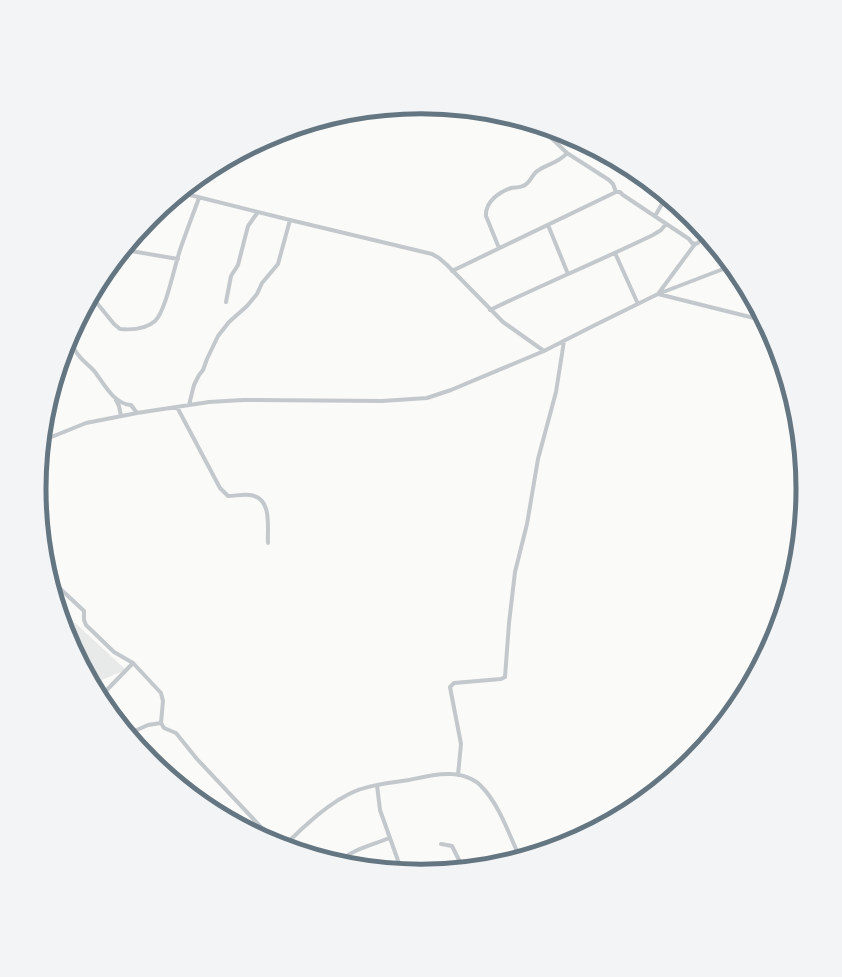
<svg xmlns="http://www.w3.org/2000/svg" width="842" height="977" font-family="Figtree,sans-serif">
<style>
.built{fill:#e8e9e9}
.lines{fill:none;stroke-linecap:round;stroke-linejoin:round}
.minor{stroke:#c3c8cc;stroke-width:4}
.rim{fill:none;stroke:#657683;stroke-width:5}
</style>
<rect width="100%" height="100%" fill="#fafaf8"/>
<path class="built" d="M60 609 126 670 94 683 68 634Z"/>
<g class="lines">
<path class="minor" d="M546 133 567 153 609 180 613 184 616 192
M182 193 290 220 432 254 439 258 447 265 503 322 544 351
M655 216 666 197
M548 225 568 274
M695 244 658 294 762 320
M499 248 486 216C485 202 499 192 511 188 515 187 519 188 523 186 529 184 531 177 536 172 545 164 558 164 567 153
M125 250 178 259
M615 253 638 304
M452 271 616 192H620L623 195 689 239 692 243 695 244 698 243 704 234
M92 297 114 324 120 329C131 330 146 329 155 321 166 311 175 263 181 247 187 230 193 214 199 198
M226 302 231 276 238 265 248 226 258 212
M490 310C544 284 599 261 653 235L661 230 666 224
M68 342C74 346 75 352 80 357 84 362 91 367 95 372 104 384 114 404 131 405L137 413
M116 400 119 406 121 416
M189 405 194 385 199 375 203 370 207 359 218 336 229 322 247 306 257 294 262 283 278 264 290 220
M177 407 220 488 228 496C235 496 242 494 250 495 273 498 267 527 268 543
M44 440 86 423 137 413 209 402 243 400 382 401 427 398 451 390 544 351 593 326 658 294 731 266
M52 581 84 611V620L86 625 114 652 133 663 161 693 163 701 161 723 164 728 176 733 197 759 275 842
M101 696 133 663
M130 733 148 725 161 723
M458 775 461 744 450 687 454 683 501 679 505 677 509 623 515 572 527 524 538 459 556 392 564 341
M377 785 380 810 401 869
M285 844C292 839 298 832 305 826 318 814 333 802 349 794 367 785 389 783 409 780 422 777 437 773 451 774 461 774 475 779 481 786 499 804 509 834 519 856
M441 844 452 846 462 866
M341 861C350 850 376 844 389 838"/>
</g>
<path d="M0 0H842V977H0ZM46 489a375 375 0 1 1 750 0a375 375 0 1 1-750 0Z" fill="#f3f4f5" fill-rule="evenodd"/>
<path class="rim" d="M46 489a375 375 0 1 1 750 0a375 375 0 1 1-750 0Z"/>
</svg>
